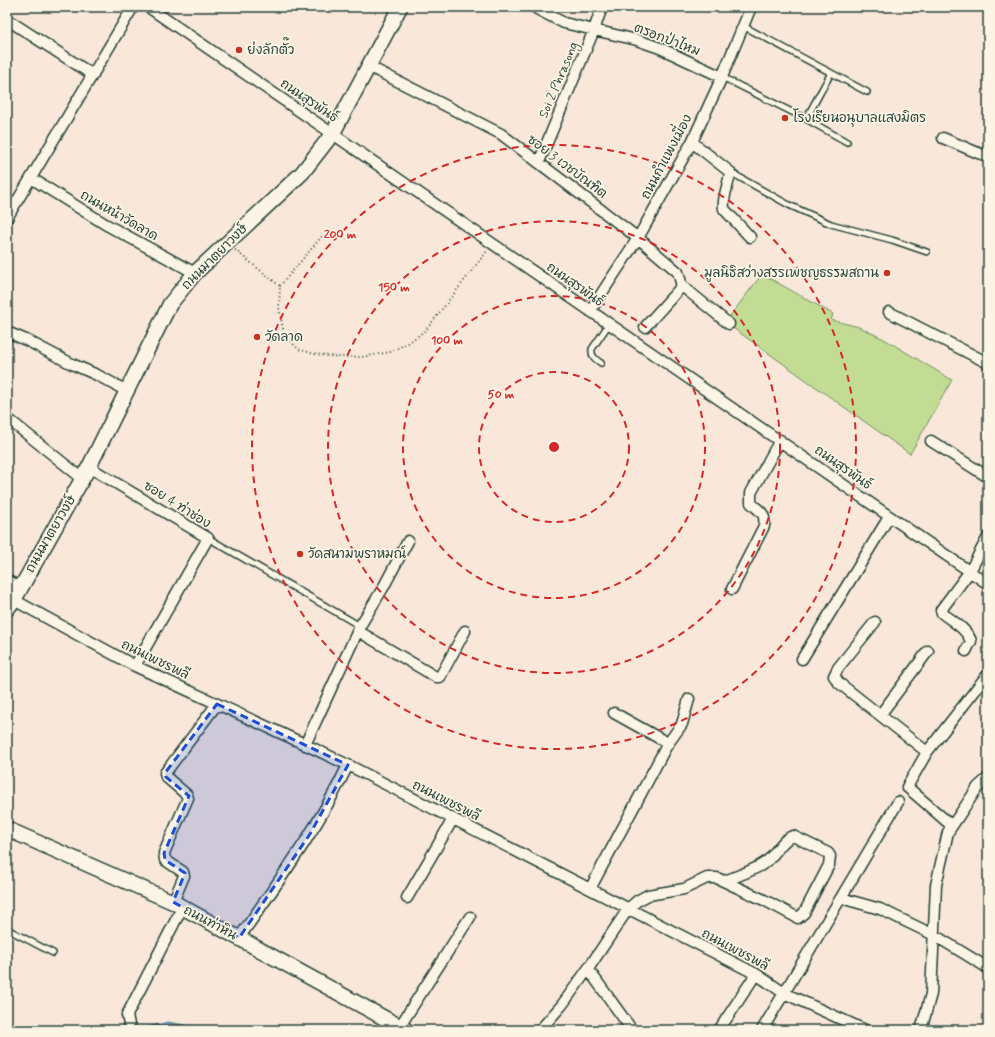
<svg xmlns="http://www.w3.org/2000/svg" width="995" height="1037" font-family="Mynerve,'Playpen Sans Thai',sans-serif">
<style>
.green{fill:#c2dc93;stroke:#708c64}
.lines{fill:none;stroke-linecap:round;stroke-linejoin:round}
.stream{stroke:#6292a4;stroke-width:3}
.lane-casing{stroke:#1f3d34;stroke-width:8}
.street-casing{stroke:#1f3d34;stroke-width:13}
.secondary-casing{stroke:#1f3d34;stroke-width:17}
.path{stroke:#1f3d34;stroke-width:2;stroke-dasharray:1 3;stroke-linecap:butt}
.lane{stroke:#fcf5e5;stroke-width:5}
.street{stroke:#fcf5e5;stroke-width:10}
.secondary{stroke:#fcf5e5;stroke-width:14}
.marked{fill:#1d4ed8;fill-opacity:0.2;stroke:#1d4ed8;stroke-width:3;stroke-dasharray:8 5;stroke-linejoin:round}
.ring{fill:none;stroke:#d62828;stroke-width:2;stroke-dasharray:7 5}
.poi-dot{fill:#c8321e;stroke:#fcf5e5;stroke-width:1.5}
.labels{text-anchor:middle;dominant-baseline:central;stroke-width:3.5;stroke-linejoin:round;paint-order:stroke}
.street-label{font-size:13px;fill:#1f3d34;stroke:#fcf5e5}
.poi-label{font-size:13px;fill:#1f3d34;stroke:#fcf5e5;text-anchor:start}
.centre{fill:#d62828;stroke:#fcf5e5;stroke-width:2}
.ring-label{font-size:12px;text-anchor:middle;font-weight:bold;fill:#d62828;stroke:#fcf5e5;stroke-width:3.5;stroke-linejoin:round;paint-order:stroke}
</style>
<rect width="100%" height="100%" fill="#f9e8da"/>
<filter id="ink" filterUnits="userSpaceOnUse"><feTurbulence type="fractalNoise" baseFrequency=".025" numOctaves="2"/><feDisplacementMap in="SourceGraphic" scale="8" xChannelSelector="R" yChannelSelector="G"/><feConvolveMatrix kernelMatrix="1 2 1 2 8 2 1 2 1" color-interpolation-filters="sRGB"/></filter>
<g filter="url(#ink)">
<path class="green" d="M762 274 833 314 831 320 859 327 884 339 952 380 910 454 733 328 730 316Z"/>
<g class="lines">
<path class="stream" d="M139 1030 168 1023 208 1030"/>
<g class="lane-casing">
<path id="lane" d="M743 26 867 92
M722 77 806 119 847 142
M806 119 831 73
M730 172 789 205 831 224 892 240 927 252
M601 363C595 359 591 356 592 349L609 324
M208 538 360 626
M7 929 53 953"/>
</g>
<g class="street-casing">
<path id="street" d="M148 7 988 584
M535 7 537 9 564 23 637 40 660 48 722 77
M11 22 93 75
M368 66 501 134 638 238 678 272 682 286 645 327
M943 138 978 153 988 156
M692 142 730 172C729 185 722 197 724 209L750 237
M539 162 594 30 602 7
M31 178 105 224 195 273
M7 218 133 7
M682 286 729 324
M590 311 638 238 692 142 722 77 751 7
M889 312 988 363
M7 332 26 340 72 364 97 375 127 391
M7 418 83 479
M931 441 988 477
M89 467 208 538 135 666
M7 580 20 588
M732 589 764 526C766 512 760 512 751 503V493L780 440
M14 600 135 666 300 742 348 765 756 974 784 993 865 1030
M875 622 838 668 834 676 839 683 927 752
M358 631 436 677H440L465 631
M966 651 971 641C966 628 952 621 942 613L941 610 970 571 988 537
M802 659 889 517
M880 715 928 651
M305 745 360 626 383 588 408 541
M667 745 682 724 689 699
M952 826 907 787 927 752 988 674
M590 889 667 745 666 742 614 713
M407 898 453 819
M841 898 880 909 934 935 988 968
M173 902 184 876 183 872 165 860 164 853 188 798 187 795 166 777 165 773 217 704
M239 938C278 882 319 827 348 765
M588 969 632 1030
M400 1026 470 917
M130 1030 127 1015 182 908
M540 1030 562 1005 588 969 628 909 637 901 648 895 684 889 707 878H717L764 900 798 918 804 913 829 865 830 856 828 853 793 836C782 839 775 855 766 862 754 871 739 875 725 881
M719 1030 756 974
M762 1030 898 802
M921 1030 931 994 936 885 948 832 978 787 988 778"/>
</g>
<g class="secondary-casing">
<path id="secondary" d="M7 609 14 600 89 467 170 304 195 273 302 173 333 133 400 7
M7 829 173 902 406 1030"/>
</g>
<path class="path" d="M235 250 280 286 279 308 284 334 298 349 314 354 338 357H362L390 352 408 343 426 330 487 251
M280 286 323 235"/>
<use href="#lane" class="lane"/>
<use href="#street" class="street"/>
<use href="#secondary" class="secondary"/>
</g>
</g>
<path class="marked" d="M217 704 348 765 310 834 239 938 173 902 185 873 165 860 164 853 189 796 166 777 165 773Z"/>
<g class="ring">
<circle cx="554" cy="447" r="75"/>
<circle cx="554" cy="447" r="151"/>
<circle cx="554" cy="447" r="226"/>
<circle cx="554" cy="447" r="302"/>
</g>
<g class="poi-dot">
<circle cx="239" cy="50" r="4"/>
<circle cx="785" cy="118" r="4"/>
<circle cx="887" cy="273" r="4"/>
<circle cx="257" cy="337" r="4"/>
<circle cx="300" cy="554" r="4"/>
</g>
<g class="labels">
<g class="street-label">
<text transform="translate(667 40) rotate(21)">ตรอกป่าไหม</text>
<text transform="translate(559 80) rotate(-67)">Soi 2 Phrasong</text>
<text transform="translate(309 101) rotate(34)">ถนนสุรพันธ์</text>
<text transform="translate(667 157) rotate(-62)">ถนนกำแพงเมี่อง</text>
<text transform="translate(567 167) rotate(37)">ซอย 3 เวชบัณฑิต</text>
<text transform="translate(119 216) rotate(30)">ถนนหน้าวัดลาด</text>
<text transform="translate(215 257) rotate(-45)">ถนนมาตยาวงษ์</text>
<text transform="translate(575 285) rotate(35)">ถนนสุรพันธ์</text>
<text transform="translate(843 468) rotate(35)">ถนนสุรพันธ์</text>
<text transform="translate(177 505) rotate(32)">ซอย 4 ท่าช่อง</text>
<text transform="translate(51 534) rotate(-60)">ถนนมาตยาวงษ์</text>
<text transform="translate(155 660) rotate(26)">ถนนเพชรพลี</text>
<text transform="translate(446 801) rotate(27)">ถนนเพชรพลี</text>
<text transform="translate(210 923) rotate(28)">ถนนท่าหิน</text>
<text transform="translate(735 950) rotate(28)">ถนนเพชรพลี</text>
</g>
<g class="poi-label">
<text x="247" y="50">ย่งลักตั๊ว</text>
<text x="793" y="118">โรงเรียนอนุบาลแสงมิตร</text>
<text x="879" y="273" text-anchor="end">มูลนิธิสว่างสรรเพชญธรรมสถาน</text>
<text x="265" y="337">วัดลาด</text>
<text x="308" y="554">วัดสนามพราหมณ์</text>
</g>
</g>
<circle cx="554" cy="447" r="6" class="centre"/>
<g class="ring-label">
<text x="340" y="238">200 m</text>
<text x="394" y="291">150 m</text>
<text x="447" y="344">100 m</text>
<text x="501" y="398">50 m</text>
</g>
<rect width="995" height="1037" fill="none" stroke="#fcf5e5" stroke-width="24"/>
<rect x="12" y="12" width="971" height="1013" fill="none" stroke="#1f3d34" stroke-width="1.5" filter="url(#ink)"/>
</svg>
